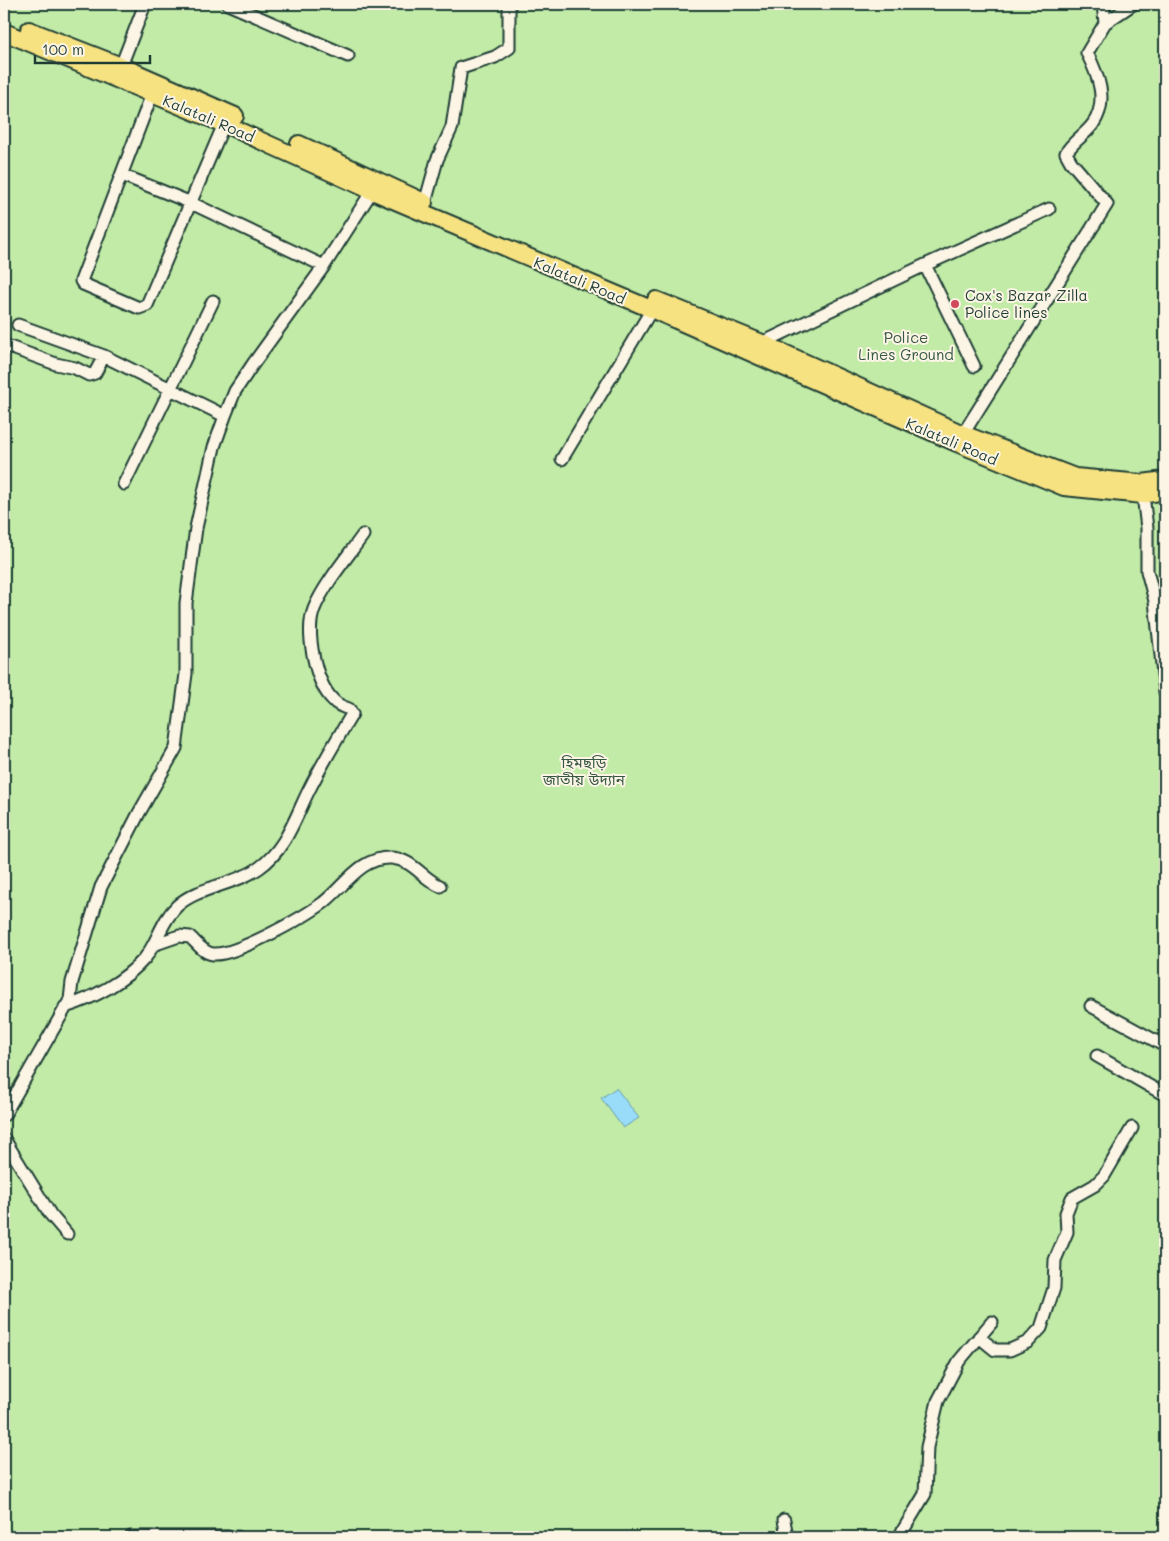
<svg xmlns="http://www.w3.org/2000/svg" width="1169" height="1541" font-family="Mali,'Noto Sans Bengali',sans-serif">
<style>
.green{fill:#c2eba7;stroke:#70946e}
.water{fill:#98dcfa;stroke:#689cab}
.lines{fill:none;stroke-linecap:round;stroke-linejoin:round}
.minor-casing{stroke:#1f3d34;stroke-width:15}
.highway-casing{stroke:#1f3d34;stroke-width:20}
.minor{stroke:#fcf5e5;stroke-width:11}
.highway{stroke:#f7e281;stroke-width:16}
.poi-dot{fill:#d1495b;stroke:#fcf5e5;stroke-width:2}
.labels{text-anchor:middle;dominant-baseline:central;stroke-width:4;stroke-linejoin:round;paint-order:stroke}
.street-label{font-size:15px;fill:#1f3d34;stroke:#fcf5e5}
.poi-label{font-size:15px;fill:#1f3d34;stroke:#fcf5e5;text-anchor:start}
.park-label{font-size:15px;fill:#375745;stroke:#fcf5e5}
</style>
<rect width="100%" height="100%" fill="#f4ded1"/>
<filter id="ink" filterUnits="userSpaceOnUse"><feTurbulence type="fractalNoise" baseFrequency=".02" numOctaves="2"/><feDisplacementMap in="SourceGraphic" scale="10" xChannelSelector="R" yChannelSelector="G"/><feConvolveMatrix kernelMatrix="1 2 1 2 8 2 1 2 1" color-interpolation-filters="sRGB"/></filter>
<g filter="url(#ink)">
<path class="green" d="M4 4H1165V1537H4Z"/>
<path class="water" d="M616 1088 639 1118 623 1128 601 1098Z"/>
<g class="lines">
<g class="minor-casing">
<path id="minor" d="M228 4 348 56
M1105 23 1133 4
M121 66 145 4
M152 94 81 281 83 284 139 308 147 305 224 124
M122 175 189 202 324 266 372 191
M425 203 437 160 452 127 461 68 495 57 509 48V4
M925 265 974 366
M18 325 104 356 225 416
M762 343 925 265 1049 209
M4 345 56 364 75 368 89 375 95 373 104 356
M963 434 1107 204 1071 162 1066 153C1073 141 1085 135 1093 124 1109 101 1098 75 1087 53L1105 23 1103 4
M562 459 655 304
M124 484 213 301
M1143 495 1147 528V571L1155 601 1165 692
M153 945 179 936 190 937C197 943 204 954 214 954 237 955 304 917 323 903 345 886 360 857 391 858 412 859 422 878 440 886
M1091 1006 1165 1046
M65 1007C94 998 125 981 145 958 157 943 162 920 177 906 197 887 235 885 259 868 286 849 295 818 309 790 322 764 337 739 352 714L349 709C343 707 337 705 333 700 315 682 305 632 314 609 323 586 348 556 363 535
M1097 1056 1165 1095
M4 1115 70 1000 72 982 101 887 139 813 176 748 186 674V603L196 528 214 447 225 416 235 391 253 364 324 266
M4 1139 50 1214 67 1234
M979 1337 995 1350H1010L1028 1342 1041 1328 1054 1288 1055 1260 1067 1232 1066 1213 1072 1198 1095 1185 1104 1176 1132 1128
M784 1520 787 1537
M131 1537H237
M899 1537 925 1494 927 1447 938 1401 959 1361 992 1322"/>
</g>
<g class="highway-casing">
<path id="highway" d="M29 30 121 66 235 116
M4 32 224 124 372 191 651 309 957 443 1064 487 1143 495 1165 491
M299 144 424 202
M656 300 762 343 963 434 1075 477 1142 483 1165 480"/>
</g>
<use href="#minor" class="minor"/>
<use href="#highway" class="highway"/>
</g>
</g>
<circle class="poi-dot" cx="955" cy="304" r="5"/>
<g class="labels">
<g class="street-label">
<text transform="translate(209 118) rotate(23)">Kalatali Road</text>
<text transform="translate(580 280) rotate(23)">Kalatali Road</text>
<text transform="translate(952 441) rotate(23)">Kalatali Road</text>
</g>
<g class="poi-label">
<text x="965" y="295">Cox's Bazar Zilla<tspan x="965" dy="17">Police lines</tspan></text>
</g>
<g class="park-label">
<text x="906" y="337">Police<tspan x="906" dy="17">Lines Ground</tspan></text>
<text x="584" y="762">হিমছড়ি<tspan x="584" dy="17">জাতীয় উদ্যান</tspan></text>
</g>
</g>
<rect width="1169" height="1541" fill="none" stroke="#fcf5e5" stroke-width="20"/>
<rect x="10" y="10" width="1149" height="1521" fill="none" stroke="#1f3d34" stroke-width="2" filter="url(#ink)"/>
<path d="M35 55v8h115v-8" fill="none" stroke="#1f3d34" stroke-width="2.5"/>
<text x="42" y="55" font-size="15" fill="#1f3d34" stroke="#fcf5e5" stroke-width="4" paint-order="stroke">100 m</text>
</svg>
